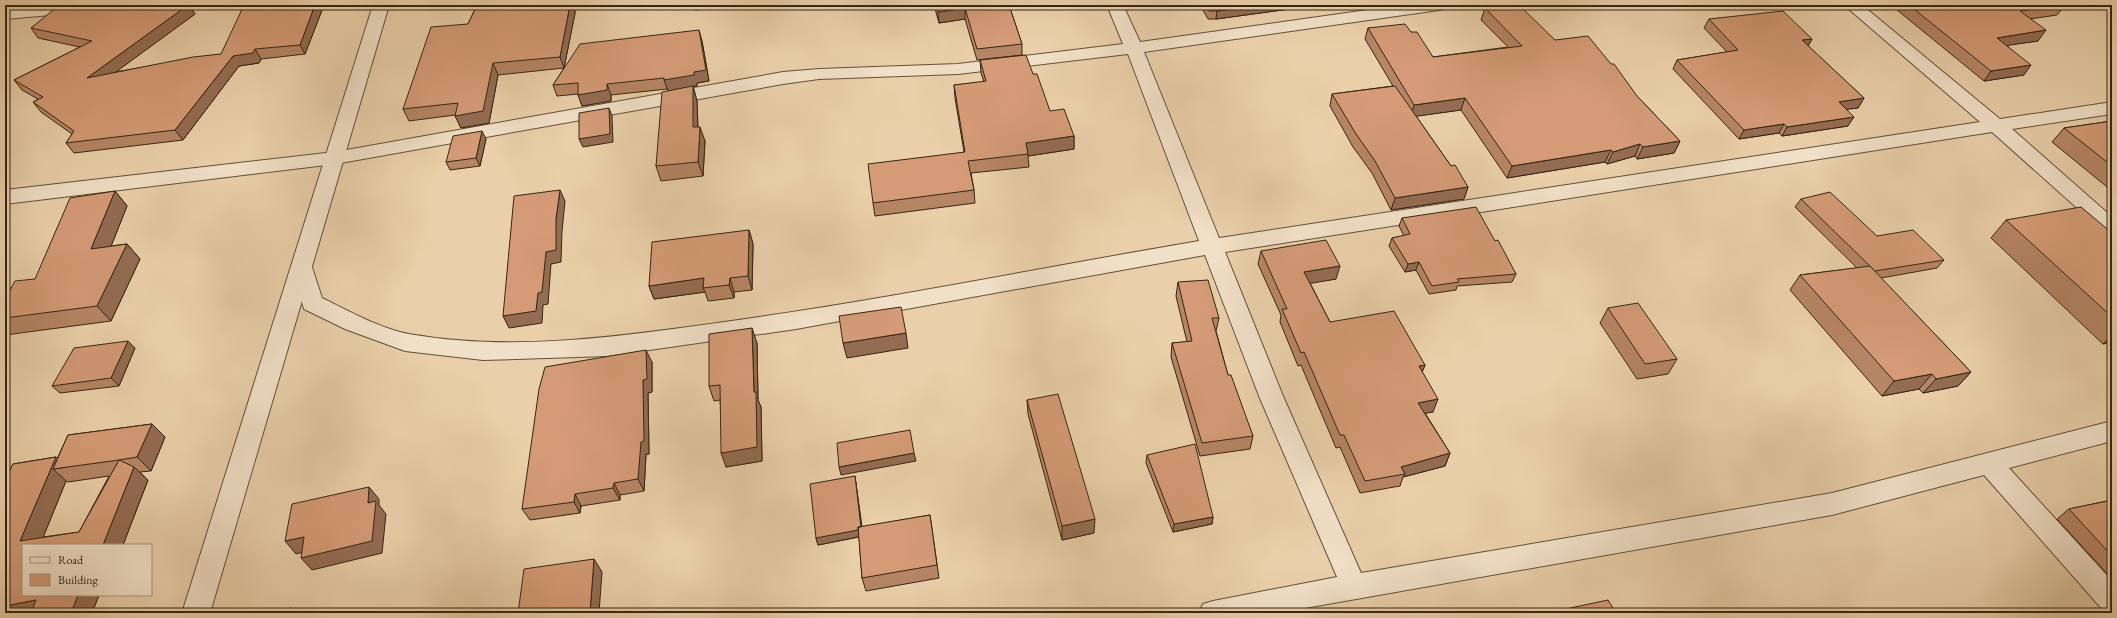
<svg xmlns="http://www.w3.org/2000/svg" width="2117" height="618" font-family="'EB Garamond',serif">
<style>
.lines{fill:none;stroke-linecap:round;stroke-linejoin:round}
.minor-casing{stroke:#62503a;stroke-width:2}
.tertiary-casing{stroke:#62503a;stroke-width:2}
.minor{fill:#f1e0c8;fill-rule:evenodd}
.tertiary{fill:#f1e0c8;fill-rule:evenodd}
.wall{fill:#b68565;stroke:#352614;fill-rule:evenodd}
.shaded-wall{fill:#946c53;stroke:#352614}
.building{fill:#d49b76;stroke:#352614}
</style>
<rect width="100%" height="100%" fill="#ead0aa"/>
<filter id="stains"><feTurbulence type="fractalNoise" baseFrequency=".005" numOctaves="4"/><feColorMatrix values="0 0 0 0 .2 0 0 0 0 .09 0 0 0 0 .02 0 0 0 .5 -.17"/></filter>
<radialGradient id="worn" r=".72"><stop offset=".6" stop-color="#630" stop-opacity="0"/><stop offset="1" stop-color="#630" stop-opacity=".3"/></radialGradient>
<g class="lines">
<g class="minor-casing">
<path id="minor" d="M50 5H117L115 9 109 10 5 19V9Z
M1107 5H1123L1140 42 1403 5H1447L1445 9 1439 10 1144 52 1219 238 1980 122 1844 5H1862L2000 119 2112 102V114L2012 129 2112 217V235L2105 233 1992 132 1225 252 1283 396 1361 573 1832 493 2112 421V441L2009 468 2112 581V612L2102 609 1984 475 1832 515 1277 613H1199L1203 604 1213 601 1337 577 1259 396 1205 255 796 329 608 356 483 360 405 351 345 329 304 309 291 266 294 261 302 258 310 261 322 298C347 310 381 329 409 334 511 352 615 337 717 323 879 301 1039 268 1199 241L1128 54 958 74 819 79 783 84 335 164 5 204V190L335 152 783 72 819 69 958 64 1123 44Z"/>
</g>
<g class="tertiary-casing">
<path id="tertiary" d="M373 5H389L210 613H182Z"/>
</g>
<use href="#minor" class="minor"/>
<use href="#tertiary" class="tertiary"/>
</g>
<path class="wall" d="M63 5H189L195 14 115 72 221 54 324 5 305 54 261 59 259 63 239 66 183 140 74 153 66 143 72 134 41 112 33 102 38 99 22 90 14 80 80 47 38 38 31 28Z
M477 5H575V13L564 68 702 41 709 81 697 83V86H693L697 101 698 127 705 141 703 176 661 181 656 166 668 91 667 89 611 95V101L582 106 578 94 557 96 553 85 564 68 498 75 489 123 461 128 455 115 409 121 403 109 468 24Z
M626 5H699V10Z
M934 5H1009L1022 44V55L977 60 965 19 939 23Z
M1200 5H1319L1216 19H1208Z
M1891 5H2065L2057 15 2030 19 2038 41 2007 45 2024 75 1984 81Z
M1485 8 1555 40 1637 96 1680 141 1674 153 1637 159 1635 156 1607 164 1605 162 1507 178 1461 110 1416 116 1451 166 1468 187 1464 199 1391 210 1372 173 1353 147 1330 106 1332 94 1393 86 1365 39 1368 28 1411 32 1433 57 1508 47 1481 20Z
M1709 19 1812 39 1808 46 1864 98 1858 108 1846 109 1848 126 1782 136 1779 133 1739 139 1673 69 1677 60 1727 52 1704 28Z
M980 60 1033 74 1050 111 1074 136V149L1028 156 1029 167 971 173 974 190 975 203 875 216 873 203 964 152 955 98 954 85 984 82 981 73Z
M2112 121V191L2052 142 2064 128Z
M486 139 480 166 450 170 446 162Z
M115 191 127 206 111 246 127 244 140 259 111 321 5 335V291L10 290 35 279Z
M1801 199 1877 236 1944 260 1937 268 1881 278 1971 372 1958 386 1923 393 1919 389 1882 396 1790 290 1800 275 1857 268 1795 207Z
M1402 218 1495 241 1516 274 1512 282 1457 286 1456 290 1429 294 1416 270 1405 272 1389 246 1392 238 1404 236 1399 226Z
M2006 220 2112 233V342L2103 344 1991 238Z
M749 230 753 244 752 290 734 292V298L708 301 705 292 654 299 649 286Z
M1261 251 1336 279 1310 283 1330 322 1425 365 1422 372 1433 412 1425 413 1450 453 1445 466 1403 477 1400 486 1360 493 1340 447 1336 448 1301 365 1298 366 1280 322 1281 315 1258 264Z
M1178 282 1219 318 1216 331 1228 375 1253 436 1250 449 1200 456 1171 357 1172 343 1187 342 1176 296Z
M1608 308 1677 359 1668 374 1637 379 1600 323Z
M757 343 758 400 761 407 762 461 726 467 720 400 714 401 709 386Z
M135 348 119 386 60 393 52 386Z
M652 362V392L648 393 649 454H646L644 491 620 495V500L581 506 580 513 530 520 522 509Z
M1027 400 1094 533 1062 540 1028 414Z
M152 424 165 437 151 471 140 472 148 480 123 545H23V595H99L92 613H5V481L13 464 56 457 57 459 68 435ZM109 476 79 532 43 537 66 481 68 482Z
M1147 455 1213 517 1212 524 1173 532 1146 463Z
M855 476 856 484 862 527 930 515 939 578 866 591 862 578 859 537 818 545 816 538Z
M2112 500V579L2057 519 2069 509Z"/>
<path class="shaded-wall" d="M188 5H189L195 14 94 88 87 78Z
M315 5H324L305 54 300 45Z
M570 5H575V13L564 68 560 57Z
M1263 5H1319L1216 19 1217 11Z
M965 8V19L939 23 938 12Z
M699 30 702 41 709 81 697 83V86H693L697 101 698 142 693 127 668 91 664 80 694 72Z
M2046 30 2038 41 1990 48 1997 38Z
M1812 39 1807 48 1802 40Z
M255 49 261 59 259 63 239 66 183 140 175 130 233 56Z
M493 63 498 75 489 123 461 128 455 116Z
M2031 65 2024 75 1984 81 1991 71Z
M607 84 611 95V101L582 106 578 95Z
M1465 98 1461 110 1411 117 1414 105Z
M1864 98 1858 108 1833 111 1839 102Z
M609 108 612 116 613 142 583 147 579 139Z
M1854 117 1848 126 1782 136 1787 127Z
M1784 124 1779 133 1739 139 1744 130Z
M700 127 705 141 703 176 698 162Z
M482 131 486 139 480 166 476 158Z
M1074 136V149L1028 156 1026 143Z
M1680 141 1674 153 1637 159 1643 147Z
M1640 144 1635 156 1607 164 1613 152Z
M1611 150 1605 162 1507 178 1512 166Z
M1468 187 1464 199 1391 210 1395 198Z
M560 190 565 201 562 231 561 262 551 264 548 304 543 305 542 323 509 328 503 316 538 293 546 252 556 219Z
M115 191 127 206 104 264 91 249Z
M749 230 753 244 752 290 748 276Z
M127 244 140 259 111 321 97 306Z
M1419 262 1416 270 1405 272 1408 264Z
M1340 266 1336 279 1301 285 1304 272Z
M704 278 703 288 705 292 654 299 649 286Z
M730 278 734 292V298L729 285Z
M752 328 757 343 758 400 761 407 762 461 726 467 721 453 754 392Z
M906 333 908 348 847 358 843 343Z
M2112 335V342L2103 344Z
M128 341 135 348 119 386 111 378Z
M646 350 652 362V392L648 393 649 454H646L644 491 638 479 643 380Z
M1425 365 1420 378 1419 366Z
M1971 372 1958 386 1923 393 1936 379Z
M1932 374 1919 389 1882 396 1894 381Z
M1438 399 1433 412 1414 415 1418 403Z
M152 424 165 437 151 471 137 457Z
M914 453 916 461 841 475 839 467Z
M1450 453 1445 466 1403 477 1405 474 1401 467Z
M56 457 67 467 53 469 66 481 40 545 20 541Z
M134 467 148 480 123 545H103Z
M855 476 856 484 863 536 818 545 816 538Z
M614 483 620 495V500L613 488Z
M369 487 379 499V505L386 514 382 553 312 570 301 558 368 503Z
M575 494 581 506 580 513 574 502Z
M1213 517 1212 524 1173 532 1174 524Z
M1095 519 1094 533 1062 540V526Z
M304 537 315 549 296 554 285 541Z
M594 559 602 572 599 613H590Z
M78 595H99L92 613H71Z
M36 600 53 613H5V606Z
M291 608 296 613H290Z"/>
<path class="building" d="M63 5H188L87 78 193 57 221 54 244 5H315L300 45 255 49 253 53 233 56 175 130 66 143 74 131 33 102 43 97 14 80 92 41 31 28 58 6Z
M477 5H570L560 57 493 63 483 111 455 116 458 103 403 109 431 27 468 24Z
M936 5H1009L1022 44 977 49 965 8 938 12Z
M1205 5H1263L1217 11H1209Z
M1501 5H1519L1555 40 1588 36 1611 64H1614L1637 96 1680 141 1643 147 1640 144 1613 152 1611 150 1512 166 1465 98 1414 105 1368 28 1405 24 1411 32H1417L1433 57 1522 46 1485 8Z
M1909 5H2065L2020 11 2046 30 1997 38 2031 65 1991 71Z
M1783 11 1812 39 1802 40 1864 98 1839 102 1854 117 1787 127 1784 124 1744 130 1677 60 1738 50 1709 19Z
M699 30 706 70 694 72V75L664 80V78L607 84V90L578 95V83L553 85 580 44Z
M1026 55 1033 74H1037L1050 111 1064 109 1074 136 1026 143 1028 154 968 161 974 190 873 203 868 164 965 152 954 85 986 81 980 60Z
M693 86V127H700L698 162 656 166 662 92Z
M1395 86 1451 166 1455 165 1468 187 1395 198 1375 161 1356 134 1332 94Z
M609 108 610 134 579 139V113Z
M2112 121V166L2064 128Z
M482 131 476 158 446 162 453 136Z
M560 190 556 219V250L546 252 542 292 538 293 536 311 503 316 514 196Z
M115 191 91 249 127 244 97 306 5 318V291L10 290 15 281 35 279 70 198Z
M1830 192 1877 236 1913 230 1944 260 1875 271 1801 199Z
M1476 207 1495 241 1498 240 1516 274 1457 279 1459 282 1432 286 1419 262 1408 264 1392 238 1410 234 1402 218Z
M2081 207 2112 233V317L2006 220Z
M749 230 748 276 730 278 729 285 703 288 704 278 649 286 652 242Z
M1326 240 1340 266 1304 272 1330 322 1394 311 1425 365 1419 366 1438 399 1418 403 1450 453 1401 467 1405 474 1365 481 1344 435H1340L1304 352 1301 353 1282 309H1287L1261 251Z
M1870 266 1971 372 1936 379 1932 374 1894 381 1800 275Z
M1208 280 1219 318H1212L1228 375H1231L1253 436 1202 443 1172 343 1192 341 1178 282Z
M1638 303 1677 359 1645 364 1608 308Z
M901 307 906 333 843 343 839 316Z
M752 328 754 392H756L757 447 721 453 720 385 709 386V334Z
M128 341 111 378 52 386 74 348Z
M646 350 647 379 643 380 644 441 641 442 638 479 614 483 613 488 575 494 574 502 522 509 539 389 545 367Z
M1058 394 1095 519 1062 526 1027 400Z
M152 424 137 457 119 460 134 467 103 545H23V595H78L71 613H31L36 600 5 606V481L13 464 56 457 20 541 79 532 119 460 53 469 68 435Z
M910 430 914 453 839 467 837 443Z
M1195 444 1213 517 1174 524 1147 455Z
M855 476 861 527H858V530L816 538 810 484Z
M369 487 368 503 376 501 372 541 301 558 304 537 285 541 292 504Z
M2112 500V556L2069 509Z
M930 515 937 565 862 578 858 527Z
M594 559 590 613H518L524 569Z
M1608 600 1616 613H1557L1556 611Z
M291 608 290 613H266Z"/>
<rect width="2117" height="618" fill="none" stroke="#ead0aa" stroke-width="20"/>
<rect x="6" y="6" width="2105" height="606" fill="none" stroke="#352614" stroke-width="2"/>
<rect x="10" y="10" width="2097" height="598" fill="none" stroke="#352614"/>
<rect x="22" y="544" width="130" height="52" fill="#f1e0c8" stroke="#a69680"/>
<rect x="30" y="557" width="20" height="6" fill="#f1e0c8" stroke="#a69680"/>
<text x="58" y="564" font-size="12" fill="#352614">Road</text>
<rect x="30" y="574" width="20" height="12" fill="#d49b76" stroke="#a69680"/>
<text x="58" y="584" font-size="12" fill="#352614">Building</text>
<rect width="100%" height="100%" filter="url(#stains)"/>
<rect width="100%" height="100%" fill="url(#worn)"/>
</svg>
